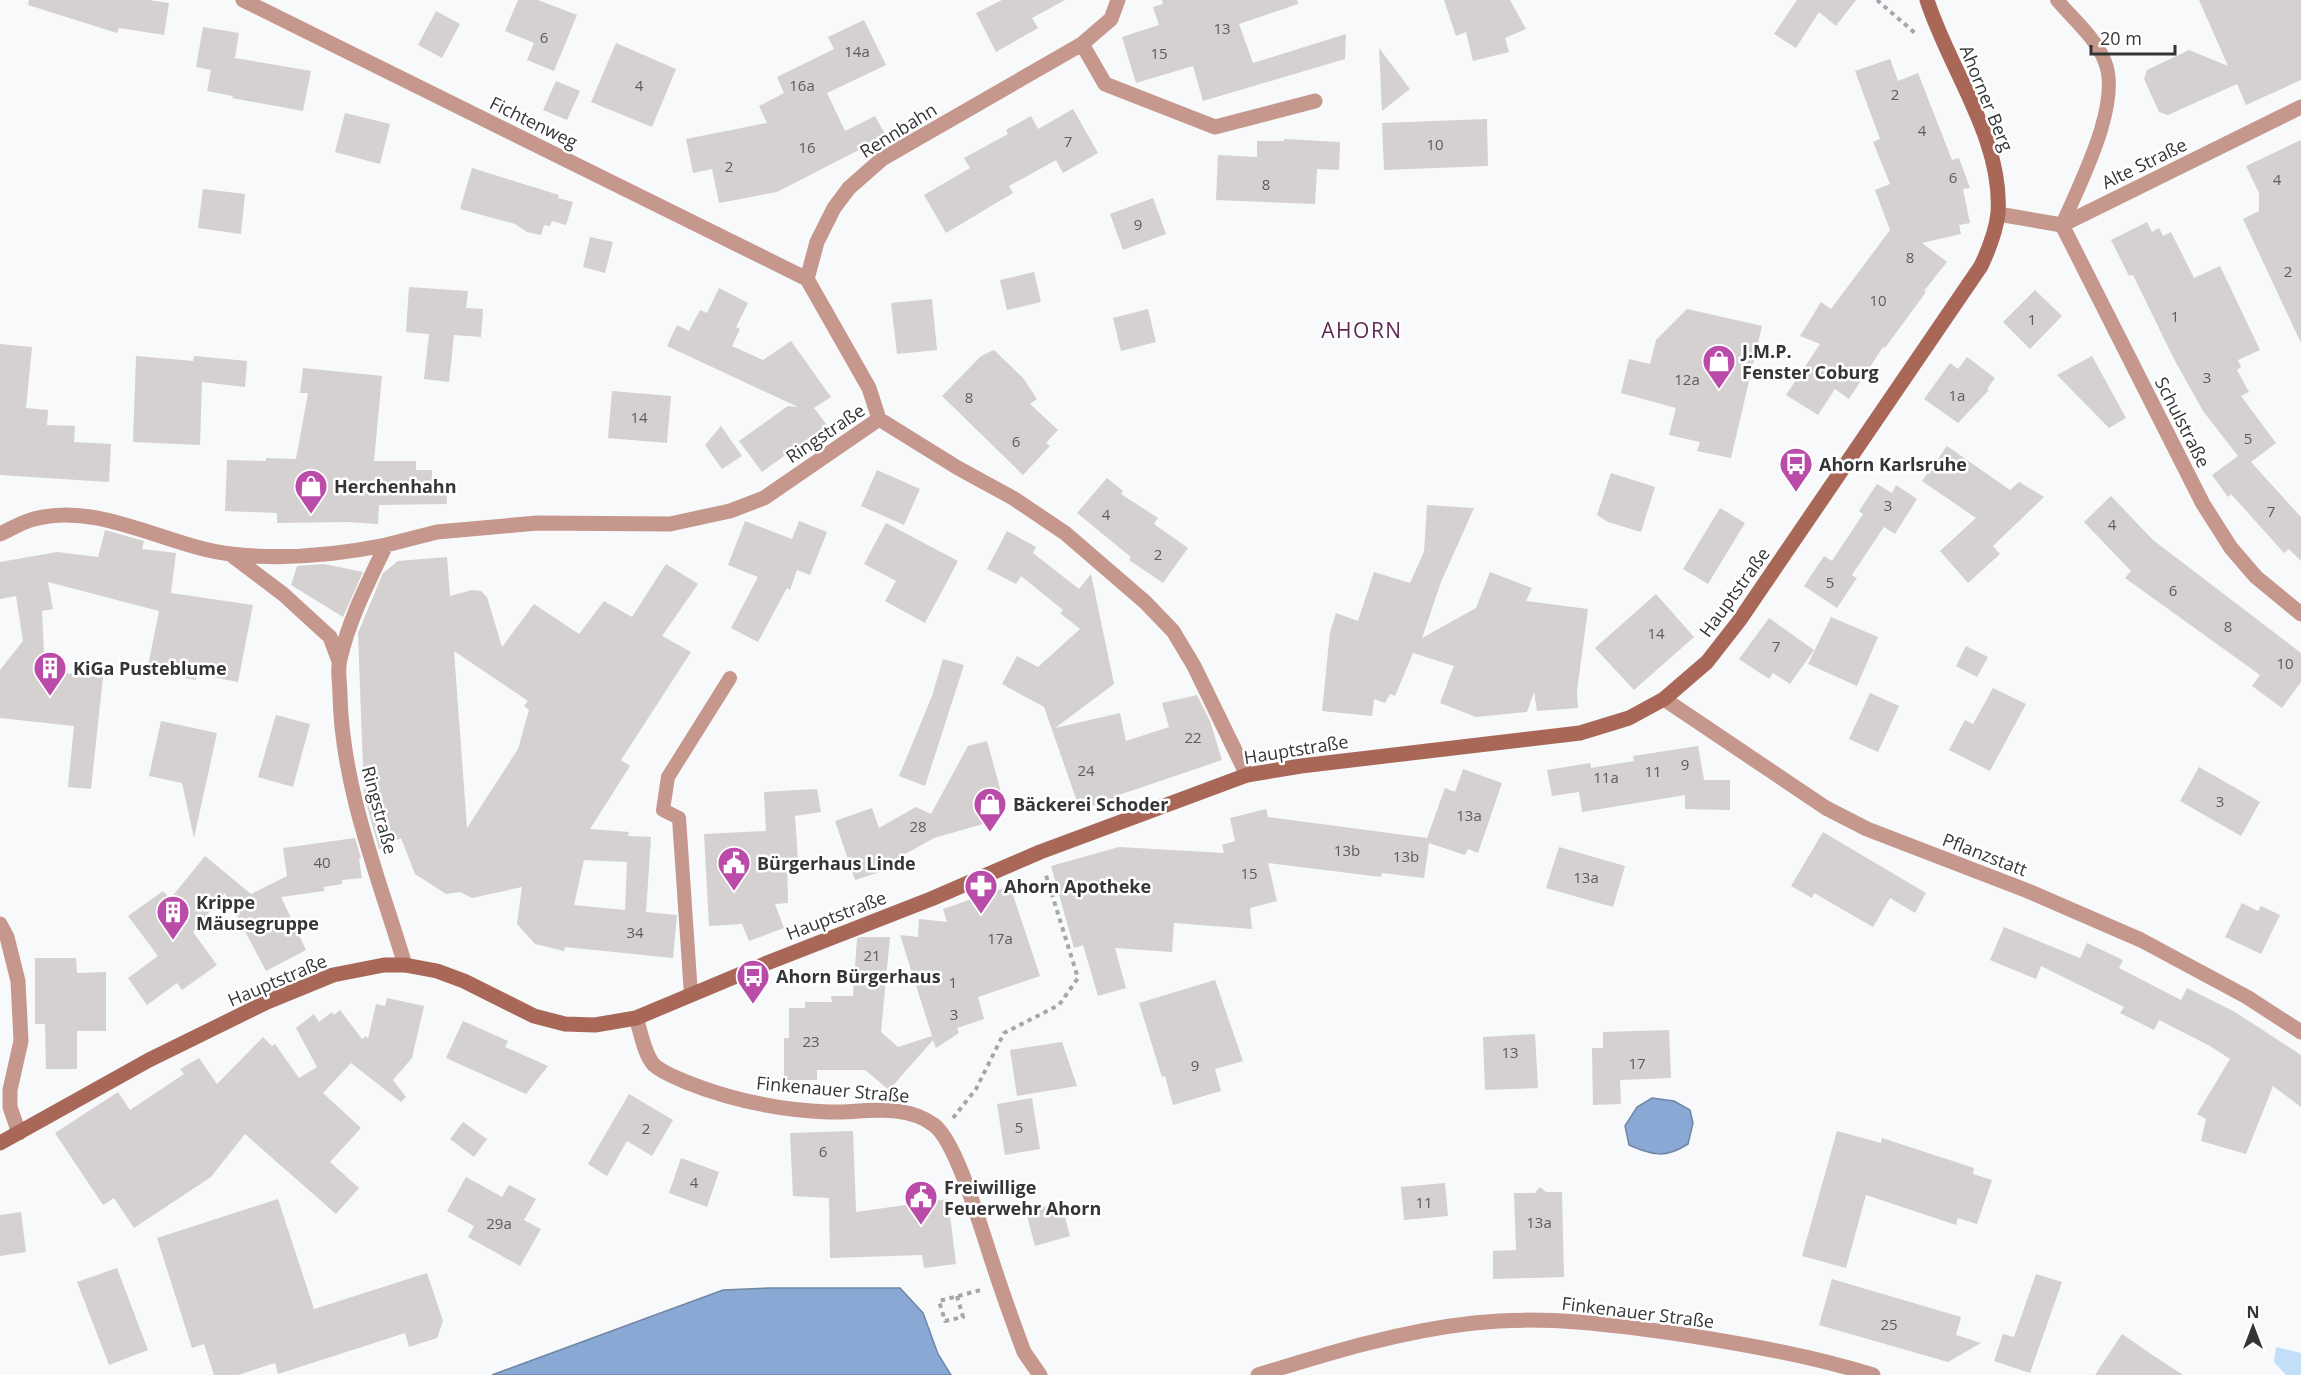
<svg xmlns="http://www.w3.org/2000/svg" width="2301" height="1375" font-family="'Open Sans',sans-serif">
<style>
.green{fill:#c2def9}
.water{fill:#89a9d4;stroke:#7086a5;stroke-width:1.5}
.building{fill:#d4d1d0;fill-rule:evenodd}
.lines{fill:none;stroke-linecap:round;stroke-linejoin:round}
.path{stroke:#a5a6a8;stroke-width:4;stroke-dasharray:4.5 4.5;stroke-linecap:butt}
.lane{stroke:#c6978c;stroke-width:14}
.street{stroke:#c6978c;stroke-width:15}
.secondary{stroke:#a96757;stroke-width:15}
.labels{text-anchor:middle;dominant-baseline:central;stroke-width:5;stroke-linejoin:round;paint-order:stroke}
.number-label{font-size:15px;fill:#5c5c5c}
.street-label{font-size:18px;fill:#343536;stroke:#fff}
.poi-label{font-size:18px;font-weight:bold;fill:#343536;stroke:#fff;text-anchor:start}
.quarter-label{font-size:21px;letter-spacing:1.5px;fill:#5f2a57;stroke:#fff}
</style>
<rect width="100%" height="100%" fill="#f7f9fb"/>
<path class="green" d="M2276 1347 2301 1353V1375H2286L2274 1362Z"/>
<path class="water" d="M1652 1098 1674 1101 1690 1110 1693 1123 1688 1144C1665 1159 1652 1155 1629 1145L1625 1126 1637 1107Z
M770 1288H900L923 1313 938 1354 951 1375H492L723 1290Z"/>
<path class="building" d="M29 0H149L169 3 164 35 119 28 117 33 28 5Z
M518 0H538L577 15 554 71 527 60 534 43 505 31Z
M1002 0H1065L1032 18 1038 28 996 52 976 13Z
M1162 0H1297L1298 4 1239 24 1253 63 1346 34 1345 59 1203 101 1193 66 1136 83 1122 37 1159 25 1153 7 1163 4Z
M1444 0H1510L1526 29 1505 38 1509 52 1473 61 1466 32 1456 36Z
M1797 0H1856L1836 26 1819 12 1796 48 1774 34Z
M2199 0H2301V80L2246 105 2237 84 2168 115 2159 112 2144 79 2147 70 2189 50 2228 66Z
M436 11 460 24 442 58 418 45Z
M864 20 886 65 827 93 845 131 875 116 886 136 777 192 719 203 712 169 693 173 686 139 767 123 759 106 784 93 777 77 834 49 828 37Z
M203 27 239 33 235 58 311 71 303 111 232 98 233 96 207 91 211 70 196 67Z
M616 43 676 69 652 127 591 102Z
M1379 48 1410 89 1382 111Z
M1890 59 1898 81 1918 73 1952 160 1959 158 1970 188 1963 189 1970 223 1959 225 1961 234 1922 243 1947 262 1924 291 1926 292 1885 348 1883 347 1849 399 1835 389 1818 415 1786 395 1820 344 1800 336 1821 302 1831 309 1890 230 1875 190 1890 184 1873 142 1880 139 1855 71Z
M556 81 580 91 567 120 543 110Z
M1073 109 1098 153 1063 173 1056 160 1009 186 1013 193 946 233 924 195 970 168 964 158 1008 134 1006 130 1031 116 1038 129Z
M345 113 390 124 380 164 335 152Z
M1487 119 1488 166 1384 170 1382 123Z
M1284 139 1340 142 1339 170 1317 169 1315 204 1216 200 1218 155 1257 157V141H1284Z
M2301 140V343L2243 219 2259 211V193L2246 166Z
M472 168 559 195 558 198 573 202 566 225 552 221 550 226 544 225 541 235 527 232 515 224 460 209Z
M203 189 245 194 241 234 198 228Z
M1153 198 1166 234 1123 250 1110 214Z
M2147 222 2152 232 2159 228 2163 236 2171 232 2194 278 2220 266 2260 350 2238 360 2241 367 2237 370 2249 392 2241 396 2276 443 2251 462 2301 517V561L2289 549 2284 553 2231 494 2228 497 2212 475 2238 456 2203 411 2174 359 2133 275 2129 276 2111 240Z
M590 237 613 242 605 273 583 267Z
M1034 272 1041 302 1007 310 1000 280Z
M409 287 468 291 466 308 483 309 481 337 454 335 449 382 424 379 429 334 406 332Z
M719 288 748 303 736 327 740 329 732 346 763 360 791 341 831 397 814 408 827 425 762 472 739 441 788 406 798 407 667 346 677 325 689 331 700 310 707 313Z
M2035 290 2062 316 2030 349 2003 322Z
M932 299 937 350 897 354 891 303Z
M1148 309 1156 342 1121 351 1113 318Z
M1687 309 1762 326 1731 458 1697 451 1700 442 1669 435 1676 408 1621 393 1629 359 1650 364 1656 340Z
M0 344 32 347 26 408 48 410 47 425 75 426 74 442 111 444 109 482 0 475Z
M994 350 1023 378 1037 399 1030 404 1058 430 1046 443 1050 446 1023 475 942 396 981 356Z
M136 356 193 361 194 356 247 361 245 387 202 382 200 445 133 442Z
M2092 356 2126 418 2109 428 2057 375Z
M1967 357 1995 378 1987 389 1989 390 1958 423 1924 399 1950 363 1958 369Z
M303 368 382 376 374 461H416V470H432V482H446L447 504 379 505 378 524 348 522 277 523V513L225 511 227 460 266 461V458L296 459 308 393H300Z
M612 391 671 396 667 443 608 438Z
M721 426 742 456 722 469 705 445Z
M1947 446 2010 490 2019 482 2044 497 1993 546 2000 554 1968 583 1940 551 1976 518 1922 481Z
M877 470 920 489 904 525 861 506Z
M1611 473 1655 487 1641 532 1608 522 1597 515Z
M1107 478 1123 491 1121 494 1158 518 1154 524 1188 548 1163 583 1129 560 1131 557 1077 513Z
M1877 484 1892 493 1896 485 1917 499 1895 534 1884 527 1852 575 1857 578 1837 608 1804 586 1824 556 1832 561 1863 514 1859 511Z
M2111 496 2153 540 2301 653V682L2282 708 2252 686 2260 675 2125 578 2131 571 2084 522Z
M1427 505 1474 508 1441 582 1422 638 1476 608 1490 572 1532 588 1526 601 1588 609 1577 691 1578 708 1537 711 1534 692 1527 712 1476 717 1440 703 1454 666 1413 653 1395 696 1390 694 1385 703 1374 699 1372 716 1322 711 1330 632 1336 613 1358 621 1374 572 1410 583 1424 552Z
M1720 508 1745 523 1708 584 1683 569Z
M745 521 792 539 799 521 827 532 810 575 797 570 790 590 787 588 758 642 731 628 758 577 728 565Z
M886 523 958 561 925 623 885 601 896 581 864 564Z
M105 530 144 541 142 549 176 553 171 593 253 605 238 682 197 674 196 680 147 671 159 611 48 582 53 609 42 611 45 671 103 677 91 789 68 787 74 726 0 718V670L23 641 16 596 0 599V562L57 552 98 557Z
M1007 531 1036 547 1033 553 1079 589 1091 574 1114 684 1055 728 1120 713 1126 741 1169 727 1162 703 1197 695 1210 721 1222 760 1116 796V798L1080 810 1044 707 1002 684 1017 656 1038 667 1080 629 1060 613 1063 610 1021 576 1016 584 987 569Z
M447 557 450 596 472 590 481 591 487 597 502 647 534 604 579 634 604 601 632 617 666 564 698 584 662 636 691 652 621 760 630 766 590 829 629 832 628 836 651 837 646 912 677 915 673 958 565 947 564 951 535 944 517 924 522 887 472 898 460 892 446 894 415 874 401 838 379 849 364 795 358 633 383 573 398 561ZM454 651 528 701 524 706 529 710 518 749 467 828ZM584 860 627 862 625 910 574 905Z
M324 564 363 572 343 617 291 585 297 566Z
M1656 594 1694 637 1634 690 1595 648Z
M1831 617 1878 637 1857 686 1808 664Z
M1769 618 1814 650 1790 684 1773 673 1769 679 1739 659Z
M1966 646 1988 657 1977 677 1956 666Z
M943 659 964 665 925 786 899 776 932 696Z
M1993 688 2026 704 1990 771 1949 750 1965 720 1973 724Z
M1870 693 1899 706 1878 752 1849 739Z
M276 715 310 724 293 787 258 777Z
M161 721 217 733 194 838 182 783 149 776Z
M987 741 1006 810 989 815 990 822 934 838 891 862 893 868 855 880 835 821 872 808 879 828 916 807 931 814 968 746Z
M1698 746 1704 780H1730V810L1685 809V795L1582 812 1579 792 1552 796 1547 770 1590 763 1591 768 1634 761 1633 756Z
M2199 767 2260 802 2241 836 2180 801Z
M1463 769 1502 783 1478 853 1468 849 1465 855 1429 843 1424 878 1382 873 1381 877 1268 863 1277 901 1250 908 1252 929 1174 923 1172 952 1115 948 1126 988 1098 996 1083 945 1074 948 1051 866 1119 847 1224 853 1222 845 1235 841 1230 818 1266 809 1268 817 1427 838 1445 788 1455 792Z
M817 789 821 812 795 816 798 860H787L788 903 775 904 784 928 749 941 742 924 709 926 704 834 766 831 764 792Z
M1823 832 1926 893 1915 913 1890 898 1873 927 1814 893 1812 898 1791 886Z
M355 838 361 858 359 859 362 878 342 880V884L324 887V891L281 897 306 950 266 971 225 893 193 932 217 965 182 990 177 983 147 1005 128 978 158 956 128 916 163 891 170 899 205 856 251 894 287 876 283 848Z
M1559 847 1625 866 1613 907 1546 888Z
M1010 886 1040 976 978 997 984 1019 957 1028 959 1033 936 1048 933 1040 889 1090 865 1070H817V1080H784V1038H789V1008H805V1002H832L831 996H853L857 938 861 937H890L881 1032 898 1047 932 1036 900 935 918 937 919 919 947 922 943 909Z
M2242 903 2258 911 2261 906 2280 915 2261 954 2225 937Z
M2004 927 2080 958 2087 943 2123 960 2119 968 2181 1000 2187 988 2235 1012 2301 1055V1107L2273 1086 2246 1154 2201 1141 2206 1119 2197 1114 2230 1059 2210 1046 2159 1020 2154 1030 2120 1013 2124 1007 2041 966 2036 979 1990 960Z
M35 958H76L77 973 106 972V1031H77V1069H46L45 1024H35Z
M1215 980 1243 1061 1215 1069 1221 1091 1173 1105 1165 1076 1162 1077 1139 1003Z
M387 998 424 1006 412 1058 393 1080 406 1097 401 1102 351 1063 323 1093 361 1128 330 1162 359 1188 336 1214 245 1134 211 1177 134 1228 114 1198 103 1205 55 1133 118 1092 130 1110 184 1074 180 1069 199 1058 217 1084 263 1037 272 1046 275 1044 299 1078 317 1067 296 1028 314 1014 319 1022 332 1012 334 1015 340 1010 362 1039 366 1036 368 1039 376 1004 385 1006Z
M463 1021 508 1041 505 1047 548 1066 526 1094 446 1058Z
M1669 1030 1671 1078 1620 1080 1621 1104 1593 1105 1592 1048H1603V1032Z
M1535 1034 1538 1088 1485 1090 1483 1037Z
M1062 1042 1077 1086 1017 1096 1010 1050Z
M629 1094 673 1120 652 1156 627 1141 607 1176 588 1164Z
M1032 1098 1040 1149 1005 1155 997 1104Z
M463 1122 487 1139 474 1157 450 1139Z
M853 1131 856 1212 948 1199 956 1264 924 1268 922 1255 830 1258 829 1198 793 1196 790 1133Z
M1837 1131 1881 1143 1882 1138 1974 1168 1973 1174 1992 1180 1977 1224 1958 1218 1956 1225 1866 1195 1846 1268 1802 1256Z
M681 1158 719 1172 707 1207 669 1193Z
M466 1177 502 1197 509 1185 536 1199 524 1220 541 1229 520 1266 468 1237 474 1226 447 1211Z
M1445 1183 1448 1216 1404 1220 1401 1187Z
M1540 1187 1546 1192H1562L1564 1277 1493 1279V1251L1516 1250 1514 1193H1535Z
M278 1199 314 1309 427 1273 443 1321 437 1338 409 1347 405 1333 278 1374 275 1363 238 1375H214L204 1344 192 1348 157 1238Z
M1061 1202 1070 1236 1035 1246 1026 1212Z
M21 1212 26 1252 0 1256V1215Z
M117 1268 148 1350 109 1365 77 1282Z
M2036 1274 2062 1282 2030 1373 1994 1361 2003 1334 2014 1337Z
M1832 1279 1961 1317 1956 1335 1981 1343 1948 1362 1819 1325Z
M2122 1334 2151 1354 2183 1375H2095Z"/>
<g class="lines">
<path class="path" d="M1877 0 1915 33
M953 1118 976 1089 1004 1033 1059 1005 1078 978 1045 872
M957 1296 963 1317 945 1321 939 1301 981 1290"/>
<path class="lane" d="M2057 0C2073 19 2096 38 2105 62 2122 104 2079 185 2062 225
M691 995 679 818 663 810 668 777 730 678"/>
<path class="street" d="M243 0 807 279
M1082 44 1105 84 1215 127 1315 101
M1998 214 2062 225 2301 107
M2062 225 2203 504 2231 548 2256 577 2301 614
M879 419 869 388 807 279 817 242 834 208 849 188 882 159 1082 44 1111 19 1118 0
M0 534C11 529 22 522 34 519 99 501 168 547 231 554 282 560 336 555 386 545
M230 554 283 594 330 637 339 661
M1664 699 1826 808 1867 829 2028 891 2141 940 2247 997 2301 1032
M0 924 7 937 18 981 21 1041 10 1090V1107L19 1133
M405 965C379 878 342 788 340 695 340 684 337 670 340 659 349 619 369 581 386 545L437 532 537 523 670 524 730 511 764 498 879 419 958 468 1013 498 1065 533 1145 602 1173 631 1194 666 1247 775
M636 1018C641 1032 644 1054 654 1065 663 1073 675 1077 686 1082 731 1100 779 1110 828 1112 862 1113 904 1102 934 1125 958 1143 984 1239 995 1270 1004 1298 1014 1325 1024 1352L1040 1375
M1258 1375C1329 1353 1400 1331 1474 1323 1544 1315 1617 1325 1686 1335 1749 1345 1812 1356 1873 1375"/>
<path class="secondary" d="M0 1143 149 1060 267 1002 333 975 384 965H405L437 971 464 981 534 1016 565 1024 595 1025 636 1018 767 963 931 899 1040 852 1247 775 1301 766 1580 733 1629 718 1664 699 1707 662 1739 621 1981 266C1989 249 1996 232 1998 213 2003 139 1949 69 1927 0"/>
</g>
<defs>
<g id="shop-pin" transform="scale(1.725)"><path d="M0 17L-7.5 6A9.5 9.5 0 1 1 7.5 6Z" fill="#ba4ba9" stroke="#fff"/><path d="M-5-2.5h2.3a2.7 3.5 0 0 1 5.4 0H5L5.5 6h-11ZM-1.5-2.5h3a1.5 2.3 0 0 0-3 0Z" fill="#fff"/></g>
<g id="bus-pin" transform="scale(1.725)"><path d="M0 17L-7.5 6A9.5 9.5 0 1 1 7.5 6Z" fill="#ba4ba9" stroke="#fff"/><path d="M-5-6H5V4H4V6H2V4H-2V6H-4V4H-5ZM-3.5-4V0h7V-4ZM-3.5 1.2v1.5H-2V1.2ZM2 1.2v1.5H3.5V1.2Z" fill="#fff"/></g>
<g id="building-pin" transform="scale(1.725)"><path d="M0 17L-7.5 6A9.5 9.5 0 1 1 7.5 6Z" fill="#ba4ba9" stroke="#fff"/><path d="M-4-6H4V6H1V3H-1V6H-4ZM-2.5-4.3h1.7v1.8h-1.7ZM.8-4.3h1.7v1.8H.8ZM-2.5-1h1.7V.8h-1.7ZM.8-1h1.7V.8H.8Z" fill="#fff"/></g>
<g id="civic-pin" transform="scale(1.725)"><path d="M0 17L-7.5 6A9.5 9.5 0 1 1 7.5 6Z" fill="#ba4ba9" stroke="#fff"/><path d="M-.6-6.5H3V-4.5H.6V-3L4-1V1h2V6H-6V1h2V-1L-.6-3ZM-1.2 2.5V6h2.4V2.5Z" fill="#fff"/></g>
<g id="pharmacy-pin" transform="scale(1.725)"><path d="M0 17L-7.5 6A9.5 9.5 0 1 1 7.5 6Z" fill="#ba4ba9" stroke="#fff"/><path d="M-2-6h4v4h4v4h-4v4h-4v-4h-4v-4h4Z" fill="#fff"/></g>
</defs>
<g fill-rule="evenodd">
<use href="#shop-pin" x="1719" y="361"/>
<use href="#bus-pin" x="1796" y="464"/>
<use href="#shop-pin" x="311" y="486"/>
<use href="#building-pin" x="50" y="668"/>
<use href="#shop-pin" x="990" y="804"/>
<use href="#civic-pin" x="734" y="863"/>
<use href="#pharmacy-pin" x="981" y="886"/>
<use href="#building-pin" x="173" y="912"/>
<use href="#bus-pin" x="753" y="976"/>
<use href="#civic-pin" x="921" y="1197"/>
</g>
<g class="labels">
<g class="number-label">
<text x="1222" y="28">13</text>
<text x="544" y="37">6</text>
<text x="857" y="51">14a</text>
<text x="1159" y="53">15</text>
<text x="639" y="85">4</text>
<text x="802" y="85">16a</text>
<text x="1895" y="94">2</text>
<text x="1922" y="130">4</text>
<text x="1068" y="141">7</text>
<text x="1435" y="144">10</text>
<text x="807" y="147">16</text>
<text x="729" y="166">2</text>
<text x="1953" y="177">6</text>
<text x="2277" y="179">4</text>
<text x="1266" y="184">8</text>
<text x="1138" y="224">9</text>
<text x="1910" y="257">8</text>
<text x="2288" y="271">2</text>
<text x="1878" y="300">10</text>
<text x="2175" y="316">1</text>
<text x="2032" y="319">1</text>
<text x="2207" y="377">3</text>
<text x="1687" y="379">12a</text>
<text x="1957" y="395">1a</text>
<text x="969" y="397">8</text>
<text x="639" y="417">14</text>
<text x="2248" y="438">5</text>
<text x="1016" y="441">6</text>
<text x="1888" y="505">3</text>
<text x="2271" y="511">7</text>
<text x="1106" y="514">4</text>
<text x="2112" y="524">4</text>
<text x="1158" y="554">2</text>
<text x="1830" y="582">5</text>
<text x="2173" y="590">6</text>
<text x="2228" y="626">8</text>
<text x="1656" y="633">14</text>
<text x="1776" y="646">7</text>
<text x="2285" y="663">10</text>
<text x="1193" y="737">22</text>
<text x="1685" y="764">9</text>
<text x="1086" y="770">24</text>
<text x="1653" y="771">11</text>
<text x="1606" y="777">11a</text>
<text x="2220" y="801">3</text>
<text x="1469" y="815">13a</text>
<text x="918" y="826">28</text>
<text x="1347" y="850">13b</text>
<text x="1406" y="856">13b</text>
<text x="322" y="862">40</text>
<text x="1249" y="873">15</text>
<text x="1586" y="877">13a</text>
<text x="635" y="932">34</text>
<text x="1000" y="938">17a</text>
<text x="872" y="955">21</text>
<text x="953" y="982">1</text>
<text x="954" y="1014">3</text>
<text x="811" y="1041">23</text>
<text x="1510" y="1052">13</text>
<text x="1637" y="1063">17</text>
<text x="1195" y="1065">9</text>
<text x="1019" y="1127">5</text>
<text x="646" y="1128">2</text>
<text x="823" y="1151">6</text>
<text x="694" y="1182">4</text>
<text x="1424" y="1202">11</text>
<text x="1539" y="1222">13a</text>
<text x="499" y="1223">29a</text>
<text x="1889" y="1324">25</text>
</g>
<g class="street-label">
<text transform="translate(1987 98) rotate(68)">Ahorner Berg</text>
<text transform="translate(534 122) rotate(26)">Fichtenweg</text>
<text transform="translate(898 130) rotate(-32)">Rennbahn</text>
<text transform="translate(2144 163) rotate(-26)">Alte Straße</text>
<text transform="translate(2183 422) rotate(63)">Schulstraße</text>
<text transform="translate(825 433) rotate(-34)">Ringstraße</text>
<text transform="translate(1734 592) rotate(-54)">Hauptstraße</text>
<text transform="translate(1296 749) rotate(-9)">Hauptstraße</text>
<text transform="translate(380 810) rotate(75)">Ringstraße</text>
<text transform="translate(1985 854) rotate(21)">Pflanzstatt</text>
<text transform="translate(836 915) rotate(-21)">Hauptstraße</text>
<text transform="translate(277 980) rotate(-23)">Hauptstraße</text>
<text transform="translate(833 1089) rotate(5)">Finkenauer Straße</text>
<text transform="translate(1638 1312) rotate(7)">Finkenauer Straße</text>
</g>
<g class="poi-label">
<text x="1742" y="351">J.M.P.<tspan x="1742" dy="21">Fenster Coburg</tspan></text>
<text x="1819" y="464">Ahorn Karlsruhe</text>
<text x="334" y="486">Herchenhahn</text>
<text x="73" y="668">KiGa Pusteblume</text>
<text x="1013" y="804">Bäckerei Schoder</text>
<text x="757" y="863">Bürgerhaus Linde</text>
<text x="1004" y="886">Ahorn Apotheke</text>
<text x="196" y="902">Krippe<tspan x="196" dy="21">Mäusegruppe</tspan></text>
<text x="776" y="976">Ahorn Bürgerhaus</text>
<text x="944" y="1187">Freiwillige<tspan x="944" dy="21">Feuerwehr Ahorn</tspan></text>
</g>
<g class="quarter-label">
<text x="1362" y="330">AHORN</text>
</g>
</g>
<g transform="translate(2253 1327)" stroke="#ffffff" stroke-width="4.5" paint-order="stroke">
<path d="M0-4.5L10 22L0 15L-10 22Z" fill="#343536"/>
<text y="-9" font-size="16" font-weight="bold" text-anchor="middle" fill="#343536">N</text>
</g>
<path d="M2091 45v9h84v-9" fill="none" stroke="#343536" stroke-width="3"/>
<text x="2100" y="45" font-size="18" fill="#343536" stroke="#ffffff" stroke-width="4.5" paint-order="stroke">20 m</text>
</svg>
